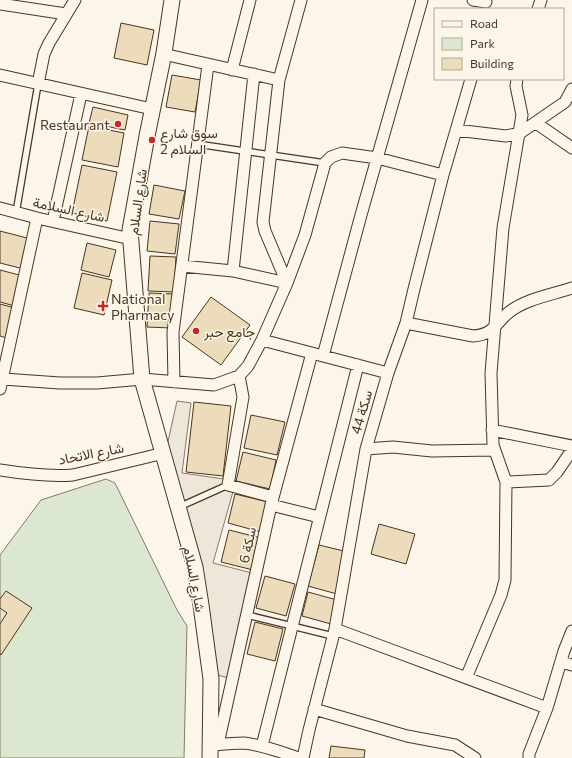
<svg xmlns="http://www.w3.org/2000/svg" width="572" height="758" font-family="Commissioner,Vazirmatn,sans-serif">
<style>
.green{fill:#dce7d0;stroke:#887966}
.parking{fill:#ede7d9;stroke:#887966}
.building{fill:#ecdcbc;stroke:#4a3520}
.lines{fill:none;stroke-linecap:round;stroke-linejoin:round}
.lane-casing{stroke:#4a3520;stroke-width:8}
.street-casing{stroke:#4a3520;stroke-width:13}
.secondary-casing{stroke:#4a3520;stroke-width:17}
.lane{stroke:#fbf6e9;stroke-width:5.5}
.street{stroke:#fbf6e9;stroke-width:11}
.secondary{stroke:#fbf6e9;stroke-width:15}
.poi-dot{fill:#c62828;stroke:#fbf6e9;stroke-width:1.5}
.labels{text-anchor:middle;dominant-baseline:central;stroke-width:3;stroke-linejoin:round;paint-order:stroke}
.poi-label{font-size:14px;fill:#4a3520;stroke:#fbf6e9;text-anchor:start}
.street-label{font-size:14px;fill:#4a3520;stroke:#fbf6e9}
</style>
<rect width="100%" height="100%" fill="#fbf6e9"/>
<path class="green" d="M106 479 115 483 177 610 187 626 184 758H0V555L41 500Z"/>
<path class="parking" d="M177 401 191 403 182 473 224 479 234 488 213 563 252 573 229 678 217 675 167 446Z"/>
<path class="building" d="M121 23 154 30 147 65 114 58Z
M172 75 201 80 195 112 166 107Z
M93 107 128 115 125 130 89 123Z
M89 126 124 133 118 167 82 160Z
M82 165 117 172 107 221 72 213Z
M154 185 185 191 179 219 149 214Z
M150 221 179 224 175 254 147 251Z
M0 231 31 239 24 269 0 263Z
M87 243 116 250 109 277 81 270Z
M150 256 176 257 174 292 148 291Z
M0 270 23 276 15 306 0 302Z
M82 273 112 280 104 315 74 308Z
M149 293 173 294 171 328 147 327Z
M211 297 250 325 221 365 182 337Z
M0 304 15 308 7 338 0 336Z
M194 402 231 406 223 476 186 472Z
M251 415 285 422 277 455 244 448Z
M243 452 276 460 270 489 236 481Z
M235 494 268 502 261 532 228 523Z
M379 524 415 534 406 564 371 554Z
M229 530 261 538 253 570 221 562Z
M319 545 348 552 337 594 308 586Z
M265 576 295 584 286 616 256 608Z
M6 591 32 608 1 655 0 654V624L7 613 0 608V599Z
M308 592 337 600 331 624 302 616Z
M255 622 283 629 275 661 247 654Z
M331 746 365 750 364 758H329Z"/>
<g class="lines">
<g class="lane-casing">
<path id="lane" d="M197 144 325 163
M16 213 38 84
M179 507 228 485
M247 615 333 636"/>
</g>
<g class="street-casing">
<path id="street" d="M473 0 486 2
M0 4 66 14
M538 9 541 0
M172 56 279 80
M232 70 250 0
M0 75 152 109
M38 84 44 54 49 43 75 0
M536 123 572 148
M456 130 506 136 520 133 565 102 572 89
M0 208 37 218 131 239
M53 221 81 94
M182 266 233 271 287 283
M233 271 254 74
M287 283 265 231 263 222 279 80 301 0
M406 323 473 336C493 335 495 324 508 313 525 299 551 295 572 288
M262 340 388 373
M323 356 361 215 422 0
M3 379 60 383H97L142 379 214 385 239 376
M174 382 173 332 208 65
M0 389 37 218
M492 430 572 446
M366 449 393 447 432 451 494 450
M0 470C25 474 48 477 73 475L164 453
M506 482 549 480 557 472 572 450
M273 497 228 485 243 397 239 376 248 366 262 340 287 283 305 235 325 163 331 157 342 153 377 158 443 175
M271 505 319 517
M335 629 547 708
M561 662 572 665
M466 678 501 595 505 580 506 482 493 445 491 373 503 228 522 115 516 86 517 79
M314 709 407 736 455 745 475 758
M218 744 271 505 312 353
M213 745C224 744 234 743 244 743 263 745 281 752 299 758
M262 746 358 365
M303 758 309 730 335 629 366 449 388 373 406 323 414 289 443 175 471 79
M529 758V754L547 708 564 651 572 631"/>
</g>
<g class="secondary-casing">
<path id="secondary" d="M172 0 164 53 147 136 130 230 142 379 195 567 201 605 211 679 210 758"/>
</g>
<use href="#lane" class="lane"/>
<use href="#street" class="street"/>
<use href="#secondary" class="secondary"/>
</g>
<g class="poi-dot">
<circle cx="118" cy="124" r="4"/>
<circle cx="152" cy="140" r="4"/>
<path d="M101 300h4v4h4v4h-4v4h-4v-4h-4v-4h4z"/>
<circle cx="196" cy="331" r="4"/>
</g>
<g class="labels">
<g class="poi-label">
<text x="110" y="124" text-anchor="end">Restaurant</text>
<text x="160" y="132">سوق شارع<tspan x="160" dy="16">السلام 2</tspan></text>
<text x="111" y="298">National<tspan x="111" dy="16">Pharmacy</tspan></text>
<text x="204" y="331">جامع حبر</text>
</g>
<g class="street-label">
<text transform="translate(137 202) rotate(-82)">شارع السلام</text>
<text transform="translate(69 209) rotate(12)">شارع السلامة</text>
<text transform="translate(361 412) rotate(-74)">سكة 44</text>
<text transform="translate(91 453) rotate(-11)">شارع الاتحاد</text>
<text transform="translate(247 545) rotate(-78)">سكة 6</text>
<text transform="translate(195 579) rotate(79)">شارع السلام</text>
</g>
</g>
<rect x="434" y="8" width="130" height="72" fill="#fbf6e9" stroke="#b4a999"/>
<rect x="442" y="21" width="20" height="6" fill="#fbf6e9" stroke="#b4a999"/>
<text x="470" y="28" font-size="12" fill="#4a3520">Road</text>
<rect x="442" y="38" width="20" height="12" fill="#dce7d0" stroke="#b4a999"/>
<text x="470" y="48" font-size="12" fill="#4a3520">Park</text>
<rect x="442" y="58" width="20" height="12" fill="#ecdcbc" stroke="#b4a999"/>
<text x="470" y="68" font-size="12" fill="#4a3520">Building</text>
</svg>
